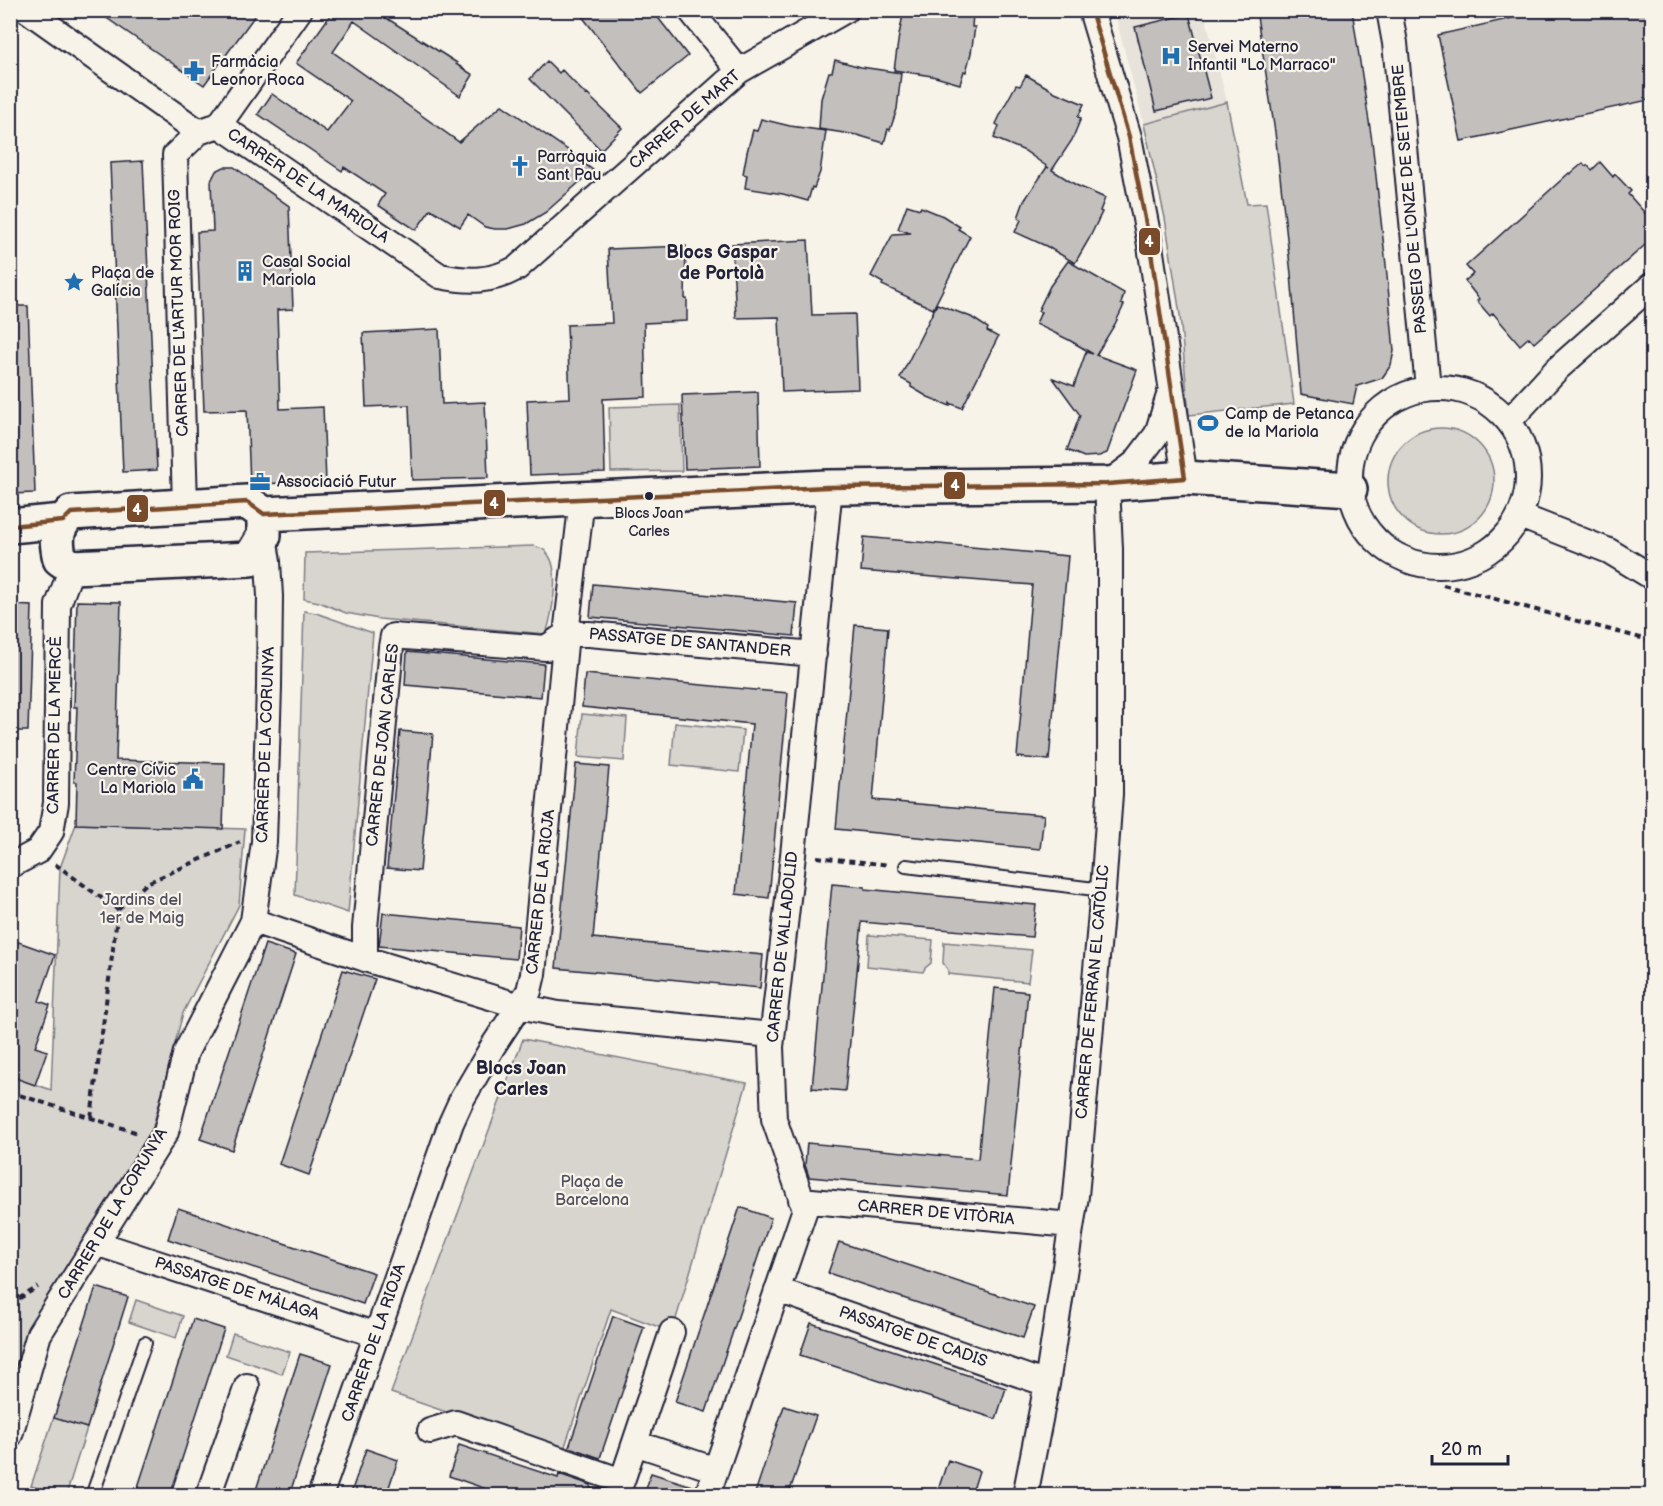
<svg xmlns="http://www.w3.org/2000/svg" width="1663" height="1506" font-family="'Balsamiq Sans',sans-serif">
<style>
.built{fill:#e7e3db}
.green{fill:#d8d5cf;stroke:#7d7c85;stroke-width:1.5}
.building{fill:#c2bfbd;stroke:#22223b;stroke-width:1.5}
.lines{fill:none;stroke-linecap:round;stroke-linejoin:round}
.lane-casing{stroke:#22223b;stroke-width:16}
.street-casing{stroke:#22223b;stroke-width:28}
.secondary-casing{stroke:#22223b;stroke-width:38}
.path{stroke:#22223b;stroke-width:4;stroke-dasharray:6 4.5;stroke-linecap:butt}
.lane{stroke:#f7f3e8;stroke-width:12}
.street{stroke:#f7f3e8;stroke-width:24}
.secondary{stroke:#f7f3e8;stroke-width:33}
.bus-1-casing{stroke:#f7f3e8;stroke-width:9}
.bus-1{stroke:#7a4b2a;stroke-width:4.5}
.bus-dot{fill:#22223b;stroke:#f7f3e8;stroke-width:2}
.labels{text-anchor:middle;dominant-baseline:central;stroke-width:4.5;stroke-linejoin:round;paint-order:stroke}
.bus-label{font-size:14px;fill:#22223b;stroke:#f7f3e8}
.poi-label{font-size:16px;fill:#22223b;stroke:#f7f3e8;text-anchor:start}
.street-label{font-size:16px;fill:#22223b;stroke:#f7f3e8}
.park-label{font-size:16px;fill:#504f60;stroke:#f7f3e8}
.neighbourhood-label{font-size:18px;font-weight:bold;fill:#22223b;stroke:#f7f3e8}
.line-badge{stroke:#f7f3e8;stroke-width:2}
.badge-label{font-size:16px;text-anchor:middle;font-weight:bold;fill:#fff}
</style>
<rect width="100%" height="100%" fill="#f7f3e8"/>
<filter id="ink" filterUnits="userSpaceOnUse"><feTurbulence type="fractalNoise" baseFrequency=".0167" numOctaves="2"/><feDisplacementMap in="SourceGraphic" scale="12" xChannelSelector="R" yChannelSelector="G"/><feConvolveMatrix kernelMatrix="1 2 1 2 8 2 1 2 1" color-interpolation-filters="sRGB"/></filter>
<g filter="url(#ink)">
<path class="built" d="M1114 11H1204L1227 102 1144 124Z"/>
<path class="green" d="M1227 102 1247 204 1266 203 1294 404 1189 415 1180 315 1165 218 1144 124Z
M680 405 682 471 611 472 609 407Z
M1388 481a53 53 0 1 1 106 0a53 53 0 1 1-106 0Z
M534 546C541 548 545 549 549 556 560 572 552 616 546 634L379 619 346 613 319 602 304 599 305 553Z
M304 611 316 613 373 633 348 913 295 895Z
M582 714 627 718 624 761 578 757Z
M675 723 743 730 739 772 671 765Z
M76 824 245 829 239 905 183 1013 149 1142 37 1318 11 1379V1076L51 1090 60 868Z
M869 935 933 940 931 963 925 968 923 972 867 966Z
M944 942 1032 950 1028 982 948 974V970L943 963Z
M523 1039 747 1083 672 1332 611 1309 563 1452 391 1393Z
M136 1300 183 1316 176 1338 129 1322Z
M233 1333 290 1352 282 1374 226 1355Z
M54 1417 87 1428 66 1495H60L31 1486Z"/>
<path class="building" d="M95 10H259L204 85Z
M334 10H374L457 63 456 64 473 75 460 96 354 21 333 52 459 142 502 105 588 164 586 165 593 170 546 212 526 224 508 229H495L485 227 468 215 460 227 431 209 416 230 378 205 385 194 344 167 342 171 258 114 272 94 327 132 351 101 296 63Z
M577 10H652L688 56 642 93Z
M904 10H948L973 14 972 27H975L971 53 966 72 964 71 960 84 932 76 894 70 899 35Z
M1256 10H1352L1372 141 1386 265 1394 351 1391 365 1382 378 1357 386 1353 404 1301 394 1291 274 1275 132Z
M1547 10H1653V99L1461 141 1438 35Z
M1189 14 1211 98 1156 111 1135 27Z
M835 60 861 67 901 73 897 109 890 130 888 129 884 143 857 135 819 129 821 99 829 72H832Z
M547 61 559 73 562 70 586 95 587 94 622 128 601 150 530 79Z
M1026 75 1055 92 1084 104 1078 117 1081 118 1072 140 1052 170 1076 185 1105 198 1100 211 1102 212 1089 239 1075 263 1046 246 1015 232 1021 220 1018 218 1024 201 1047 167 1049 168 1025 151 994 138 999 126 996 124 1005 105 1016 85 1020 86Z
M761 119 790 126 826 131 820 172 814 188 812 187 808 201 783 194 745 188 747 175 743 174 747 152 753 130 757 131Z
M143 161 157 470 123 472 110 163Z
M1600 162 1613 177 1615 174 1631 191 1628 194 1653 222V238L1534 343 1529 337 1520 345 1493 313 1490 316 1477 301 1479 299 1465 281 1473 274 1466 266 1569 173 1570 174 1583 163 1585 166 1587 165 1592 170Z
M224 167H234L289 206 293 309 277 310 280 409 323 407 326 482 250 484 247 410 204 411 197 232 213 231 211 181 216 171Z
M907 205 920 209 921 207 943 216 960 227 958 229 970 236 933 309 882 285 883 283 871 276 893 234 911 233 898 229Z
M808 240 812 315 855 314 858 389 782 392 779 317 736 318 732 244Z
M686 246 685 299H687V321L644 323 646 397 603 399 605 472 530 475 527 400 570 398 567 325 612 323 608 249Z
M1068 261 1124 293 1121 304 1124 305 1115 324 1096 355 1137 370 1107 453 1099 456 1084 457 1067 450 1080 415 1053 378 1074 386 1086 352 1093 354 1069 340 1036 324 1041 312 1038 311 1050 286Z
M937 304 971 317 988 328 987 331 998 337 962 408 950 403V406L928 397 911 387V384L900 378Z
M10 306H28L35 493 10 494Z
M439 329 442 404 485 402 488 478 412 480 409 405 366 407 363 333Z
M758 392 760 466 685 469 682 395Z
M864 537 1068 556 1049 760 1017 757 1032 585 861 571Z
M593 584 797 603 794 636 590 617Z
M77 601 121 602 116 760 225 763 223 829 76 824 77 782H74L77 707H74Z
M10 605 32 606 28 731H10Z
M855 625 888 628 873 800 1044 815 1040 849 836 829Z
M407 652 544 664 541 697 405 685Z
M585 674 788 693 769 898 736 894 752 724 582 707Z
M400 731 433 734 420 871 387 868Z
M576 764 609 767 593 938 763 955 760 988 556 968Z
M832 884 865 887V889L1036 905 1032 937 862 922 845 1091 812 1088Z
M383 913 519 926 516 959 379 946Z
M10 939 55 955 39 1001 50 1005 35 1047 47 1051 35 1085 10 1076Z
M265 944 296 954 232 1150 200 1139Z
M343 970 375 979 309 1175 279 1164Z
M995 988 1028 992 1008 1195 809 1177 805 1165 807 1143 978 1159Z
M740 1207 771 1218 706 1412 675 1402Z
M178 1208 374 1273 363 1304 168 1239Z
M839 1242 1034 1307 1023 1338 828 1273Z
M96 1287 128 1297 87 1428 54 1418Z
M613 1316 644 1327 600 1458 569 1447Z
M193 1319 224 1329 203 1394 170 1496H135Z
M811 1323 1006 1388 996 1419 800 1355Z
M300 1354 332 1364 289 1496H254Z
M784 1406 816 1416 788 1496H754Z
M459 1445 558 1478 559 1474 591 1485 590 1488 600 1491 599 1496H506L449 1476Z
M366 1449 398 1460 386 1496H350Z
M948 1460 979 1471 971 1496H936Z
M651 1473 695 1487 693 1496H644Z"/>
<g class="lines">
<g class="lane-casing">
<path id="lane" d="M906 866 1103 890
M92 1496 145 1343"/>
</g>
<g class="street-casing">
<path id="street" d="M27 10 199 132 213 127
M690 10 739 71
M1091 10 1129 137 1149 239 1185 478
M1389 10 1395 43 1428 388
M219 125 440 276C469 282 491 282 517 268L739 71 846 10
M219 125 300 10
M1350 477a89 89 0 1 1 178 0a89 89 0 1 1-178 0Z
M1509 421 1557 369 1652 285
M185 505 175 155 199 132
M1520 516 1609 551 1652 577
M10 866 38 851 51 832 56 803 58 605 72 567
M253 921 365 959 520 1006 558 1014 772 1035
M365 959V928L391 647 393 636 546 648 566 634H589L814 654
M801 1200 1071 1225
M96 1243 377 1335
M778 1290 1047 1384
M430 1431 456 1423 622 1481 672 1332
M10 1435 39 1334 166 1132 186 1052 253 921 264 842 269 687 270 596 268 562 264 536
M635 1443 716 1470
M208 1496 247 1386
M320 1496 451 1123 462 1099 493 1046 529 991 533 974 566 634 582 499
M707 1496 805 1209 774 1119 771 1047 793 855 830 487
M1025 1496 1047 1384 1076 1196 1103 890 1110 794V549L1107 484 1135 463 1157 434 1171 389"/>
</g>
<g class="secondary-casing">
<path id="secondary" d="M247 502 264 514V536L250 559 72 567 60 559C55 539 56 527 71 513Z
M264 514 827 487 1107 484 1185 478 1350 489
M10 526 63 521"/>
</g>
<path class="path" d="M1443 585 1652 641
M817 857 890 865
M55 864 118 910
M10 1092 138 1133
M91 1118 118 910 147 883 240 842
M10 1304 38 1287"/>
<use href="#lane" class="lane"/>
<use href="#street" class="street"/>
<use href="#secondary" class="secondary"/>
<g class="bus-1-casing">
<path id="bus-1" d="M1091 10 1129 137 1149 239 1185 478
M264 514 827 487 1107 484 1185 478
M10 526 63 521 71 513 247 502 264 514"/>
</g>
<use href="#bus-1" class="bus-1"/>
</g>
</g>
<defs>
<g id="hospital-bare" transform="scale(1.62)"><path d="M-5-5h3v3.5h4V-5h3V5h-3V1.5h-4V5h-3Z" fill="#1f6fb2" stroke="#f7f3e8" stroke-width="2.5" paint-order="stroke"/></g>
<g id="pharmacy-bare" transform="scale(1.62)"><path d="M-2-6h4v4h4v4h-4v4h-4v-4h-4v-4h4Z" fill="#1f6fb2" stroke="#f7f3e8" stroke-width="2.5" paint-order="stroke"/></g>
<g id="church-bare" transform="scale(1.62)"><path d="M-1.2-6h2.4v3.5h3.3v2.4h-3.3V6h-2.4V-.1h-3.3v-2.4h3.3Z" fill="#1f6fb2" stroke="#f7f3e8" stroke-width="2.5" paint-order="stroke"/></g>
<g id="building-bare" transform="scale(1.62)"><path d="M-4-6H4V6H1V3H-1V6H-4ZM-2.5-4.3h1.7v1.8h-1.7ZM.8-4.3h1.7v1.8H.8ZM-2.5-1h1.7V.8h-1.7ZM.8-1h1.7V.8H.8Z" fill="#1f6fb2" stroke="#f7f3e8" stroke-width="2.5" paint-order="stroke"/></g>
<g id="sight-bare" transform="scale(1.62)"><path d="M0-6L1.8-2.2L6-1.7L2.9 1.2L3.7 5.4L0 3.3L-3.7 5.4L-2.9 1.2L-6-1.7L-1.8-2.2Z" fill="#1f6fb2" stroke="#f7f3e8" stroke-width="2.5" paint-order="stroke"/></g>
<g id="stadium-bare" transform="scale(1.62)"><path d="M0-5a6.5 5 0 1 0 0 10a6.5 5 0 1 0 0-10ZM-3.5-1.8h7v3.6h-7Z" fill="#1f6fb2" stroke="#f7f3e8" stroke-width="2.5" paint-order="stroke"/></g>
<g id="office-bare" transform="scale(1.62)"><path d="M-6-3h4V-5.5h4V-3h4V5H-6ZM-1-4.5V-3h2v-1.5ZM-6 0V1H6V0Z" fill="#1f6fb2" stroke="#f7f3e8" stroke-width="2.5" paint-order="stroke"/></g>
<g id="civic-bare" transform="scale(1.62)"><path d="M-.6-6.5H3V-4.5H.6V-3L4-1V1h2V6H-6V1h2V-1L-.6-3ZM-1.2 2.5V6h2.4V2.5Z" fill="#1f6fb2" stroke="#f7f3e8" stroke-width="2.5" paint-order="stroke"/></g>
</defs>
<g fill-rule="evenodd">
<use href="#hospital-bare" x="1171" y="56"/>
<use href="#pharmacy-bare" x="194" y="71"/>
<use href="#church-bare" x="520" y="166"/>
<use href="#building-bare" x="245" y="271"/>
<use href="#sight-bare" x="74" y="282"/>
<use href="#stadium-bare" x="1208" y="423"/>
<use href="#office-bare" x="260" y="482"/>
<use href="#civic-bare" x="193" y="779"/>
</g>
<circle class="bus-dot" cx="649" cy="496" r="5"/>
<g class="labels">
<g class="bus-label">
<text x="649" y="513">Blocs Joan<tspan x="649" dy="18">Carles</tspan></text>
</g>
<g class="poi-label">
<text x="1188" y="47">Servei Materno<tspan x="1188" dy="18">Infantil "Lo Marraco"</tspan></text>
<text x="211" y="62">Farmàcia<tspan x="211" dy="18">Leonor Roca</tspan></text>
<text x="537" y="157">Parròquia<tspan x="537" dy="18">Sant Pau</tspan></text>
<text x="262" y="262">Casal Social<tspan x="262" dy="18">Mariola</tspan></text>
<text x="91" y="273">Plaça de<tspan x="91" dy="18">Galícia</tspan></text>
<text x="1225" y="414">Camp de Petanca<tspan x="1225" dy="18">de la Mariola</tspan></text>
<text x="277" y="482">Associació Futur</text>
<text x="176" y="770" text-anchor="end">Centre Cívic<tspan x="176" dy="18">La Mariola</tspan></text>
</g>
<g class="street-label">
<text transform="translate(685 120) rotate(-41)">CARRER DE MART</text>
<text transform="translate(308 186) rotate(34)">CARRER DE LA MARIOLA</text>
<text transform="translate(1410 199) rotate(-95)">PASSEIG DE L'ONZE DE SETEMBRE</text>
<text transform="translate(179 313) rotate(-92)">CARRER DE L'ARTUR MOR ROIG</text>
<text transform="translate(690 643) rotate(5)">PASSATGE DE SANTANDER</text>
<text transform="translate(55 725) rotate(-89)">CARRER DE LA MERCÈ</text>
<text transform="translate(266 745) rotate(-88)">CARRER DE LA CORUNYA</text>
<text transform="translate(383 745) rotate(-84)">CARRER DE JOAN CARLES</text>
<text transform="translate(541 892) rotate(-84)">CARRER DE LA RIOJA</text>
<text transform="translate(783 947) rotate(-84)">CARRER DE VALLADOLID</text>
<text transform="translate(1093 992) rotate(-85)">CARRER DE FERRAN EL CATÒLIC</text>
<text transform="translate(936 1213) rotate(5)">CARRER DE VITÒRIA</text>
<text transform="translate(113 1214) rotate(-59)">CARRER DE LA CORUNYA</text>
<text transform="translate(237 1289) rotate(18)">PASSATGE DE MÀLAGA</text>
<text transform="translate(913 1337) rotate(19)">PASSATGE DE CADIS</text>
<text transform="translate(374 1343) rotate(-71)">CARRER DE LA RIOJA</text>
</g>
<g class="park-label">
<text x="142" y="900">Jardins del<tspan x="142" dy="18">1er de Maig</tspan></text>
<text x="592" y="1182">Plaça de<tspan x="592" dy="18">Barcelona</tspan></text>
</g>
<g class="neighbourhood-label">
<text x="722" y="252">Blocs Gaspar<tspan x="722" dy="21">de Portolà</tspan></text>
<text x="521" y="1068">Blocs Joan<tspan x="521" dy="21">Carles</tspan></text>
</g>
</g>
<g class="line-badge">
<rect x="1138" y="227" width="23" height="29" rx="6" fill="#7a4b2a"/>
<rect x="943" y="471" width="23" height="29" rx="6" fill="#7a4b2a"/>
<rect x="483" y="489" width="23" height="28" rx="6" fill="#7a4b2a"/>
<rect x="126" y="494" width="23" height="29" rx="6" fill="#7a4b2a"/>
</g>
<g class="badge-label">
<text x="1149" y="247">4</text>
<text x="955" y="491">4</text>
<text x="494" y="509">4</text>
<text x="137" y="515">4</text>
</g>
<rect width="1663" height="1506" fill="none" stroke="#f7f3e8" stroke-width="36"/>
<rect x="18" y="18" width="1627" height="1470" fill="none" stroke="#22223b" stroke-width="2" filter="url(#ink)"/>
<path d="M1432 1455v9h76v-9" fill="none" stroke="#22223b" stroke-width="3"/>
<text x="1441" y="1455" font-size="18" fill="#22223b" stroke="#f7f3e8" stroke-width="4.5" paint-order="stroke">20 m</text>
</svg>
